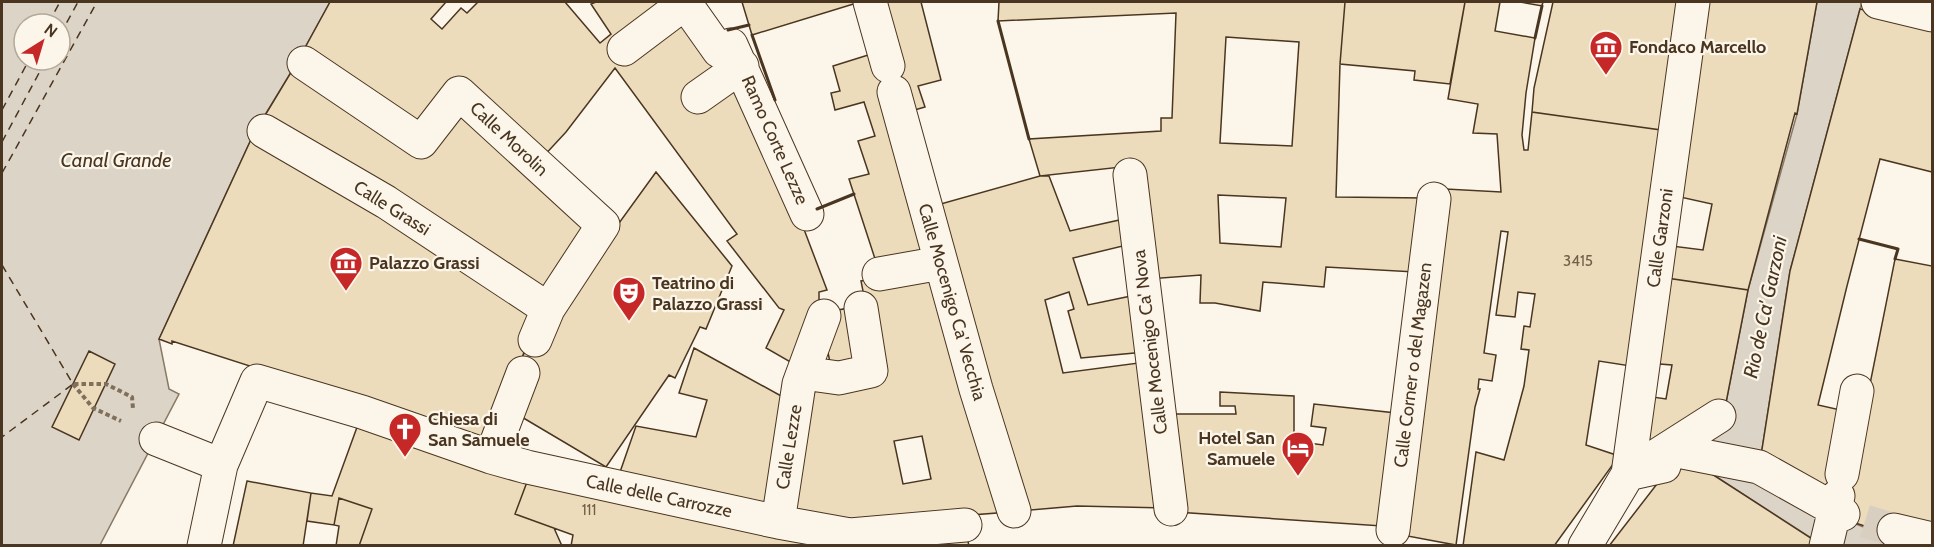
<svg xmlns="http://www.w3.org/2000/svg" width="1934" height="547" font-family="Cabin,sans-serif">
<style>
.water{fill:#dcd4c6;stroke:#887966;stroke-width:1.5;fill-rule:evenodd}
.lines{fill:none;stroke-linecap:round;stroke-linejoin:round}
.ferry{stroke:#4a3520;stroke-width:1.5;stroke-dasharray:8 6;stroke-linecap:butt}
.building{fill:#ecdcbc;stroke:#4a3520;stroke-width:1.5;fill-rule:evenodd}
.minor-tunnel{stroke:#d8cfc1;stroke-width:33;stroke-dasharray:33 16;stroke-linecap:butt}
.minor-casing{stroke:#4a3520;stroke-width:35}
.path{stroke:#7f6f5c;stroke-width:4;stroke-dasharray:4.5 3;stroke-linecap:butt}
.minor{stroke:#fbf6e9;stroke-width:33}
.wall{stroke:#4a3520;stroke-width:3}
.labels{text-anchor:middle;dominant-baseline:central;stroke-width:4.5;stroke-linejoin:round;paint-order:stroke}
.number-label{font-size:15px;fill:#725f47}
.poi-label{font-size:18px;font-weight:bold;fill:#4a3520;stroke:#fbf6e9;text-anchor:start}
.street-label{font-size:18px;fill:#4a3520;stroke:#fbf6e9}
.water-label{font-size:20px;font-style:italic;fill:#4a3520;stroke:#fbf6e9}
</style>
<rect width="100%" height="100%" fill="#fbf6e9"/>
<path class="water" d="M2 2H330L296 64 254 133 159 339 169 389 179 394 100 545H2ZM24 24H60V60H24Z
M1817 2H1862L1790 271 1760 462 1843 519 1892 538 1924 545H1822L1684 456 1725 408 1748 290 1797 114Z"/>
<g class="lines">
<path class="ferry" d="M48 24 60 2
M60 35 78 2
M2 110 29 60
M2 142 46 60
M2 173 97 2
M2 265 73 384 2 437"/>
</g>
<path class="building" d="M330 2H446L431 19 442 29 461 8 467 13 478 2H565L600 43 611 34 591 4 596 2H683L737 83 802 224 827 290 819 292V320L799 367 766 348 784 310 779 308 727 241 737 234 615 68 566 132 541 159 457 81 416 135 301 55Z
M742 2H860L752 35Z
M874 2H921L941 80 918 86 925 107 904 113Z
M999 2H1345L1340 64 1336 197 1425 198 1415 272 1326 267 1324 287 1263 282 1260 311 1215 303H1200L1201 275 1148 279 1139 165 1040 176 1029 139 1161 131V118H1172L1176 13 998 21ZM1226 37 1299 42 1292 146 1220 143ZM1218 195 1286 198 1281 247 1220 243Z
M1345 2H1465L1450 84 1414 80 1415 71 1340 64Z
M1465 2H1500L1495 31 1535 38 1526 93 1522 135 1524 150H1528L1532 112 1668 131 1637 367 1599 361 1586 445 1619 456 1554 546H1463L1476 452 1504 460 1524 386 1529 350 1521 349 1524 326 1530 327 1535 294 1518 292 1515 317 1496 315 1508 232 1501 231 1484 353 1496 355 1492 381 1479 379 1478 389H1480L1475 407 1456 545 1402 535 1446 189 1501 192 1497 134 1473 133 1478 104 1448 99Z
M1520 2H1543L1542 6Z
M1553 2H1687L1668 131 1532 112 1534 88Z
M1698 2H1817L1797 114 1795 113 1748 290 1660 277 1664 245 1703 250 1712 204 1671 195Z
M1860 9 1932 26V172L1880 159 1847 286 1818 405 1845 411 1828 501 1760 462 1790 271Z
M881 51 933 259 878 268 849 179 869 174 858 141 875 136 864 102 835 110 831 93 840 91 833 66Z
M296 64 421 148 461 98 593 222 537 296 261 122Z
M254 133 540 311 489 443 172 341V344L159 339Z
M656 172 732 266 706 329 700 327 675 378 669 375 606 467 515 413 517 371 530 338 551 317Z
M1040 176H1049L1070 231 1124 219 1127 245 1073 258 1088 305 1136 295 1145 352 1081 358 1068 311 1074 309 1069 292 1045 300 1063 373 1146 362 1166 508 1077 506 1019 511 930 207Z
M1895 259 1932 266V530L1886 533 1843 519Z
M936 270 1009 512 845 525 783 511 801 384 881 383 861 281ZM922 436 931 479 903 484 894 441Z
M1660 277 1748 290 1725 408 1646 450V396L1666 399 1672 365 1647 363Z
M854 307 864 361 831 367 824 334 828 312Z
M694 348 792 402 776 509 619 475 636 426 696 437 707 400 679 393Z
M89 351 115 364 79 440 52 427Z
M1220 392 1294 396V441L1323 445 1326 428 1311 426 1314 404 1396 413 1382 526 1176 512 1163 414H1236L1235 406H1220Z
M360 419 527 482 515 514 554 528 562 546H359L372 509 339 498 334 525 307 521 311 493 332 496Z
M1684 456 1817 542 1816 546H1609L1667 471Z
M247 481 311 493 303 546H233Z
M527 482 967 537 969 546H571L573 535 515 514Z
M339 498 372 509 359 546H336L339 526 334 525Z"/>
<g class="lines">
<path class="minor-tunnel" d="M1865 521 1894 530"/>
<g class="minor-casing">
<path id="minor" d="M870 2 888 66
M1878 2 1932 15
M624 49 685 3 719 51 731 45 807 214
M304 63 421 142 459 93 603 225 548 309 535 340
M894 92 976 389 1014 511
M698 97 742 66
M264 131 386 202 548 309
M1130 175 1171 509
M879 274 941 263
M803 373 824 316
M156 439 221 465 257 381 362 412 491 457 527 467 778 522 850 535 965 525
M1683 452 1759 467 1843 514
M491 457 523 373
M1664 466 1628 474 1693 2
M1842 474 1857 391
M778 522 799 384 803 373 839 378 871 371 861 308
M1393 530 1434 199
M1894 530 1932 539
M204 546 221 465
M1585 546 1628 474 1719 416
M1826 546 1838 496"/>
</g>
<path class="path" d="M73 384 93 408 121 421
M74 384H106L132 397 133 409"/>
<use href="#minor" class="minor"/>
<path class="wall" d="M998 21 1029 139
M728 30 749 25
M752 35 775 100
M1535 38 1542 6
M817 209 854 194
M1859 239 1898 249 1895 259"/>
</g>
<defs>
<g id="museum-pin" transform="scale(1.725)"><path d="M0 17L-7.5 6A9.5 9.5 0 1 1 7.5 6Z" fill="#c62828" stroke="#fbf6e9"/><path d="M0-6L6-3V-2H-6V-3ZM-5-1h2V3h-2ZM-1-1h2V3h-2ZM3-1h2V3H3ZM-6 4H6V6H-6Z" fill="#fff"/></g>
<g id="theatre-pin" transform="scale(1.725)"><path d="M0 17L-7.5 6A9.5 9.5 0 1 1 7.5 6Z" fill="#c62828" stroke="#fbf6e9"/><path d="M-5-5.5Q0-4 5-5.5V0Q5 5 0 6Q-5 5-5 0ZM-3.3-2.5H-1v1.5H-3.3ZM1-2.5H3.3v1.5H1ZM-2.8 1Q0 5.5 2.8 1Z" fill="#fff"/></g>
<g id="church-pin" transform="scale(1.725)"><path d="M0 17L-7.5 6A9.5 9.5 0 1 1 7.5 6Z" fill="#c62828" stroke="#fbf6e9"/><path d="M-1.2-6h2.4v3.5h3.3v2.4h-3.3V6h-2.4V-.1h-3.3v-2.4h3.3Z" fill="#fff"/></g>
<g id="hotel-pin" transform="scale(1.725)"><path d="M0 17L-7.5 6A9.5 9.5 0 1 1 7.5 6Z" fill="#c62828" stroke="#fbf6e9"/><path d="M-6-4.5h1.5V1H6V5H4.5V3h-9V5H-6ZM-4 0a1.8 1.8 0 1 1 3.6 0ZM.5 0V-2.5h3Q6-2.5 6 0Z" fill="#fff"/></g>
</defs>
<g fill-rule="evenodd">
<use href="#museum-pin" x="1606" y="47"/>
<use href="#museum-pin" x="346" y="263"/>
<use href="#theatre-pin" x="629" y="293"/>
<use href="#church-pin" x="405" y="429"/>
<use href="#hotel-pin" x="1298" y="448"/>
</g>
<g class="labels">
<g class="number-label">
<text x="1578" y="261">3415</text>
<text x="589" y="510">111</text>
</g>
<g class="poi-label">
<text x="1629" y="47">Fondaco Marcello</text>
<text x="369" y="263">Palazzo Grassi</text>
<text x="652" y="283">Teatrino di<tspan x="652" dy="21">Palazzo Grassi</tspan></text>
<text x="428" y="419">Chiesa di<tspan x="428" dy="21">San Samuele</tspan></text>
<text x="1275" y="438" text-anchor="end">Hotel San<tspan x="1275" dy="21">Samuele</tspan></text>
</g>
<g class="street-label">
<text transform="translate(509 139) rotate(43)">Calle Morolin</text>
<text transform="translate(775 140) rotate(66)">Ramo Corte Lezze</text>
<text transform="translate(392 208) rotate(32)">Calle Grassi</text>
<text transform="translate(1660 238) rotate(-82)">Calle Garzoni</text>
<text transform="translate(952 302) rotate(74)">Calle Mocenigo Ca' Vecchia</text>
<text transform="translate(1150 342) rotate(-97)">Calle Mocenigo Ca' Nova</text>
<text transform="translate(1413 365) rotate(-83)">Calle Corner o del Magazen</text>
<text transform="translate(789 447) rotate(-81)">Calle Lezze</text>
<text transform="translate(659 496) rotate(12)">Calle delle Carrozze</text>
</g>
<g class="water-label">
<text x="116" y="160">Canal Grande</text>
<text transform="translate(1765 307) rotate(-78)">Rio de Ca' Garzoni</text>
</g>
</g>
<rect width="1934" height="547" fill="none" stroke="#4a3520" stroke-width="6"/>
<g transform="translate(42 42) rotate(37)"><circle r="28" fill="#fbf6e9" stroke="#b4a999" stroke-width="1.5"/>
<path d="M0-4.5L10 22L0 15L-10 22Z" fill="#c62828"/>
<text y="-9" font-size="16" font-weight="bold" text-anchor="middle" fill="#4a3520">N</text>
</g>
</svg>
